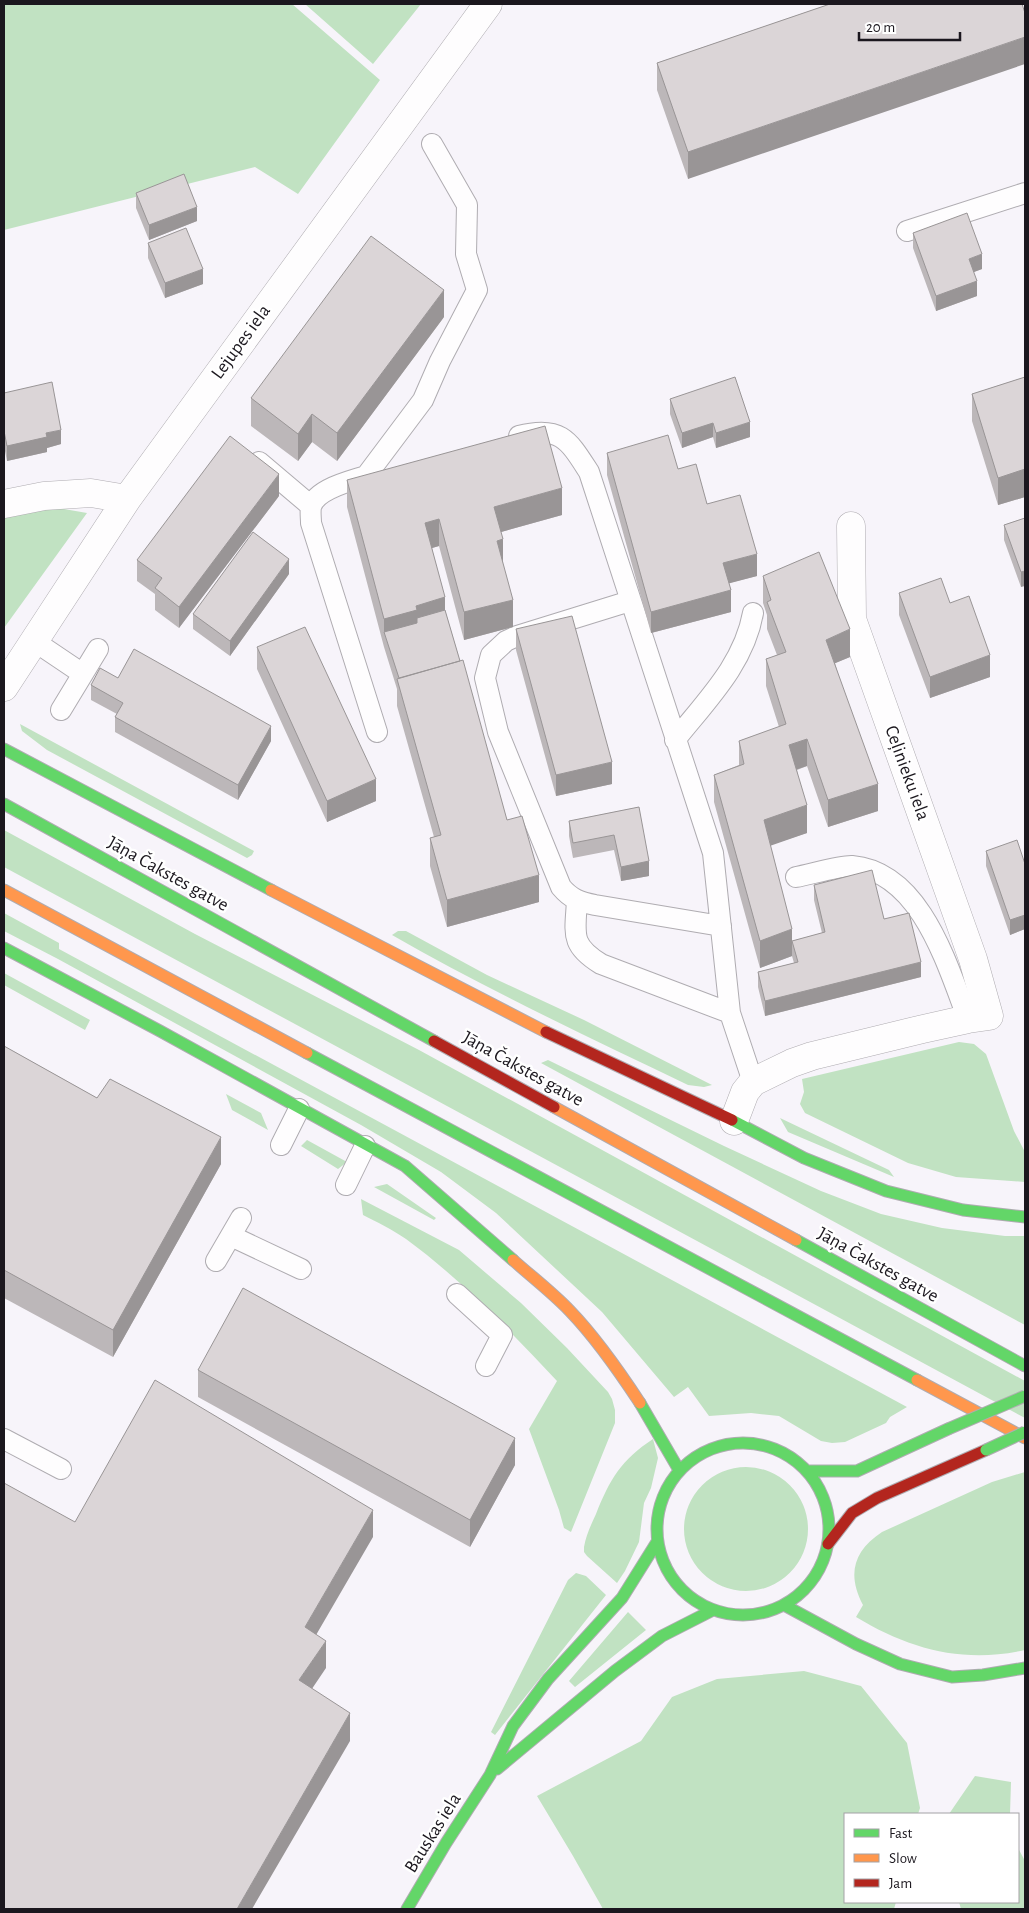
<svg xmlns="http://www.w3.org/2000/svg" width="1029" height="1913" font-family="'Alegreya Sans',sans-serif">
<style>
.green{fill:#c1e2c2}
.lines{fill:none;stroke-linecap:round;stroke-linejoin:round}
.lane-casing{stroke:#afacb1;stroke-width:22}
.street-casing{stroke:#afacb1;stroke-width:29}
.fast-casing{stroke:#afacb1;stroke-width:13}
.slow-casing{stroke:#afacb1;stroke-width:13}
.jam-casing{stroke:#afacb1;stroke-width:13}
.lane{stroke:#fefdfe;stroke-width:20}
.street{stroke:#fefdfe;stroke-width:28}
.fast{stroke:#63d668;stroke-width:11}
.slow{stroke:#ff974d;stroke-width:11}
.jam{stroke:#b3261e;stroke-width:11}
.fast-bridge-casing{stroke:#afacb1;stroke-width:13;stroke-linecap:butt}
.fast-bridge{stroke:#63d668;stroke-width:11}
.wall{fill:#bcb7b9}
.shaded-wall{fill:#999596}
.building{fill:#dbd5d7;stroke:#999596}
.labels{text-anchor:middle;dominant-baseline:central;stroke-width:5;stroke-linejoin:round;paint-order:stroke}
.street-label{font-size:19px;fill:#1b171e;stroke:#fff}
</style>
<rect width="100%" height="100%" fill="#f7f4fa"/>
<path class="green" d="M4 4H292L380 80 298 194 255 167 4 230Z
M305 4H421L373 64Z
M41 505 87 513 4 628V514Z
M20 724 254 851 252 855 247 858 47 750 22 731Z
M4 830 195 934 419 1050 1025 1381V1418L4 867Z
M4 913 59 943V949L907 1407 890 1417 886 1423 845 1442 832 1443 821 1441 779 1416 751 1413 709 1416 688 1387 674 1397 602 1312 496 1213 441 1172 361 1125 58 959 4 931Z
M398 931H406L487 975 584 1020 712 1085 704 1087 688 1085C588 1037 488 990 392 935Z
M4 973 90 1020 85 1030 4 985Z
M959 1042 974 1044 986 1054 1014 1131 1025 1152V1182L956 1177 908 1163 805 1113 800 1104 804 1092 802 1079Z
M548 1060 724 1146 821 1191 881 1214 942 1228 1005 1236H1025V1325L541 1063Z
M226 1094 261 1113 268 1130 232 1110Z
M780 1118 889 1170 894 1177 788 1132Z
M307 1140 347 1162 338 1169 301 1146Z
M387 1184 436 1218 434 1220 374 1187Z
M361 1199 459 1250 521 1303 567 1348 608 1392 612 1399 615 1410V1423L571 1532 564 1528 559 1510 529 1429 557 1381C510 1331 462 1280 406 1239 393 1230 377 1222 363 1215Z
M653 1439 658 1458 651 1488 644 1503 639 1542 625 1571 617 1583 587 1556 584 1552V1547C586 1535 591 1525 596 1514 610 1479 621 1460 653 1439Z
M684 1529a62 62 0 1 1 124 0a62 62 0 1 1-124 0Z
M1025 1472V1650C963 1664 909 1649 856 1617L863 1605C847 1575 853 1551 882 1532L992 1482Z
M576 1573 586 1576 606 1595 495 1735 491 1732 568 1580Z
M628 1612 646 1630 575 1687 569 1681Z
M804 1671 861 1686 907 1743 920 1808 918 1814H845V1902H896L894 1909H603L573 1856 537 1796 641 1741 672 1697 717 1679Z
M975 1776 1011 1782 1010 1814H949Z
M1018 1848 1025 1861V1909H961L959 1902H1018Z"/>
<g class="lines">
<g class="lane-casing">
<path id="lane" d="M907 231 1025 193
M519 436C561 425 569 441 589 472L713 853 730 1013 753 1082
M259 462 311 506
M373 474C356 479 316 488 311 507 310 512 311 518 311 523L377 732
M366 476 423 400 440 361 477 290 466 254 467 205 432 144
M630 601 517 636 506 641 491 655 485 678 498 732 561 887C571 899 580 902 595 905L721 926
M34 641 83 674
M61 710 98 649
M675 740C706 701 744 664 753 613
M796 877C808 875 842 865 852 866 921 872 947 965 968 1019
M577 901C575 934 570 945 601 964L730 1013
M281 1145 299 1109
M346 1185 365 1146
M231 1236 301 1269
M216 1261 241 1218
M457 1294 502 1335 486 1366
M4 1439 61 1469"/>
</g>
<g class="street-casing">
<path id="street" d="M4 504 44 496 91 493 127 499
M4 687 127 499 488 4
M734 1121 745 1092 753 1082 792 1063 812 1056 923 1029 968 1019 989 1016 973 959 852 619 851 526"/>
</g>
<g class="fast-casing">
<path id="fast" d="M4 749 271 890
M4 804 434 1041
M4 948 160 1031 405 1166 513 1260
M307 1053 917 1380
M732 1120 804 1158 886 1191 963 1210 1025 1217
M796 1240 1025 1366
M640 1403 679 1470
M657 1529a86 86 0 1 1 172 0a86 86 0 1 1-172 0Z
M807 1471H857L948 1429
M784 1605 856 1644 900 1664 952 1677 983 1675 1025 1668
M497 1769 615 1671 662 1636 713 1610
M407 1909 446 1843 490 1775 513 1726 548 1679 622 1598 657 1542"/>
</g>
<g class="slow-casing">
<path id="slow" d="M4 890 307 1053
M271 890 546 1032
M554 1107 796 1240
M513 1260C532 1277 553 1293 570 1311 597 1339 619 1371 640 1403
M917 1380 1025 1438"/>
</g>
<g class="jam-casing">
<path id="jam" d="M546 1032 732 1120
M434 1041 554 1107
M828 1544 852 1513 877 1498 986 1450"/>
</g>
<use href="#lane" class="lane"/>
<use href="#street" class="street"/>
<use href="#fast" class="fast"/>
<use href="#slow" class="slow"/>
<use href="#jam" class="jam"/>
<g class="fast-bridge-casing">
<path id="fast-bridge" d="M948 1429 1025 1396
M986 1450 1025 1432"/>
</g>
<use href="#fast-bridge" class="fast-bridge"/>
</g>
<path class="wall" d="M830 4 688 179 657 90V63Z
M136 193 197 221 149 240 136 208Z
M913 233 982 269 973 272 977 296 936 311 913 248Z
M148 243 203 284 165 298 148 258Z
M444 317 337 461 312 442 298 461 251 426V398Z
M1025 377V497L998 505 972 421V394Z
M4 393 61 444 47 448V452L7 461 4 446Z
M670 399 750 437 716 448 713 437 682 448 670 414Z
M607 453 678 469 707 504 757 576 729 583 731 612 651 633 607 475Z
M347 480 562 515 501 532 503 565 513 627 464 640 439 546 432 548 445 610 460 661 507 820 539 902 447 927 430 866V838L434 837 397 706V689L384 647 347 507Z
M279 496 179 628 155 610V594L137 581V560Z
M1025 518 1021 587 1004 540V525Z
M289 574 230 656 193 629V614Z
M763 576 850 657 835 663 878 811 828 827 807 766 797 770 807 833 770 845 792 956 760 968 714 802V775L739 765V741L779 727 766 686V659L777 655 767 629V615L763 603Z
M899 593 950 603 990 677 930 698 899 615Z
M516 629 612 784 556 796 516 650Z
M257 647 376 801 327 822 257 669Z
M118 678 271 741 238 800 115 732V717L117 714 91 700V685Z
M639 807 649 876 621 881 614 850 573 858 569 836V821Z
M986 851 1025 864V929L1010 935 986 866Z
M814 885 884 919 921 977 765 1016 758 987V972L794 963 792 956V941L822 933 814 900Z
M4 1046 97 1098 221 1164 113 1357 4 1298Z
M1025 1325V1336L1024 1333V1326Z
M198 1370 515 1465 470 1547 198 1397Z"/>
<path class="shaded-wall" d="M1025 37V64L688 179V152Z
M197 207V221L149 240V225Z
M982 254V269L969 274V259Z
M203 269V284L165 298V283Z
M977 281V296L936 311V296Z
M444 290V317L337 461V433Z
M312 414V442L298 461V434Z
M750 422V437L716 448V433Z
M713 423V437L682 448V433Z
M61 430V444L47 448V452L7 461V446L46 433Z
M1025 469V497L998 505V478Z
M279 474V496L179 628V607Z
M562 488V515L494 534V507Z
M439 519V546L425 550V523Z
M503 539V566L497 541Z
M757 554V576L723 585V563Z
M289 559V574L230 656V641Z
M1025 571V586L1021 587V572Z
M731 590V612L651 633V612Z
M445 597V624L384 632V619L416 606Z
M513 600V627L464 640V612Z
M850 629V657L826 667V640Z
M990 655V677L930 698V677Z
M271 726V741L238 800V785Z
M807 739V766L789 772V745Z
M612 762V784L556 796V775Z
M376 779V801L327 822V801Z
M878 784V811L828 827V800Z
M807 805V833L764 848V820Z
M649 861V876L621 881V867Z
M539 875V902L447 927V900Z
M1025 915V929L1010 935V920Z
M792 929V956L760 968V941Z
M921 962V977L765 1016V1001Z
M221 1137V1164L113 1357V1330Z
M515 1438V1465L470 1547V1520Z
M373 1510V1537L305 1654V1627Z
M326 1641V1668L299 1708V1680Z
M350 1713V1741L252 1909H237Z"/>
<path class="building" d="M830 4H1022L1025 13V37L688 152 657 63Z
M184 174 197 207 149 225 136 193Z
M967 213 982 254 969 259 977 281 936 296 913 233Z
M186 228 203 269 165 283 148 243Z
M371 236 444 290 337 433 312 414 298 434 251 398Z
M735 377 750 422 716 433 713 423 682 433 670 399Z
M1025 377V469L998 478 972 394Z
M52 382 61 430 46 433 47 437 7 446 4 431V393Z
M545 426 562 488 494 507 503 539 497 541 513 600 464 612 439 519 425 523 445 597 416 606 417 610 384 619 347 480Z
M668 435 678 469 696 464 707 504 740 495 757 554 723 563 731 590 651 612 607 453Z
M230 436 279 474 179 607 155 588 162 578 137 560Z
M1025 518V571L1021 572 1004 525Z
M253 532 289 559 230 641 193 614Z
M819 552 850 629 826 640 878 784 828 800 807 739 789 745 807 805 764 820 792 929 760 941 714 775 744 764 739 741 786 724 766 659 786 652 767 602 771 600 763 576Z
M941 578 950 603 969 596 990 655 930 677 899 593Z
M445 610 460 661 399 678 384 632 417 623V618Z
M572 616 612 762 556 775 516 629Z
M305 627 376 779 327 801 257 647Z
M134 649 271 726 238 785 115 717 123 703 91 685 100 668 118 678Z
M463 660 507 820 522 816 539 875 447 900 430 838 441 835 397 679Z
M639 807 649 861 621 867 614 835 573 843 569 821Z
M1017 840 1025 864V915L1010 920 986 851Z
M872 870 884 919 909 913 921 962 765 1001 758 972 798 962 792 941 825 932 814 885Z
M4 1046 97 1098 110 1079 221 1137 113 1330 4 1270Z
M243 1288 515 1438 470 1520 198 1370Z
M155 1380 373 1510 305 1627 326 1641 299 1680 350 1713 237 1909H4V1483L75 1522Z"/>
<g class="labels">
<g class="street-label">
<text transform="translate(241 342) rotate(-54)">Lejupes iela</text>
<text transform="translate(907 773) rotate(70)">Ceļinieku iela</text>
<text transform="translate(168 874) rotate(29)">Jāņa Čakstes gatve</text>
<text transform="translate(523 1069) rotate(29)">Jāņa Čakstes gatve</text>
<text transform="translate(878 1265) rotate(29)">Jāņa Čakstes gatve</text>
<text transform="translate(433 1833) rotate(-58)">Bauskas iela</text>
</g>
</g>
<rect width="1029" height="1913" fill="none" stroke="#1b171e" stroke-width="10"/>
<rect x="844" y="1813" width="175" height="90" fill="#ffffff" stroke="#a4a2a5"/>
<rect x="854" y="1829" width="25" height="8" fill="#63d668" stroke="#a4a2a5"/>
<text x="889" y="1838" font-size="15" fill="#1b171e">Fast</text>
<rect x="854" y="1854" width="25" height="8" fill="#ff974d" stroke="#a4a2a5"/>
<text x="889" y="1863" font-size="15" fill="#1b171e">Slow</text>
<rect x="854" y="1879" width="25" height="8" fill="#b3261e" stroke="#a4a2a5"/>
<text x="889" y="1888" font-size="15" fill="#1b171e">Jam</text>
<path d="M859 32v8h101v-8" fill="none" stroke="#1b171e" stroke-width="2.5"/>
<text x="866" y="32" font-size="15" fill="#1b171e" stroke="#ffffff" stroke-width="4" paint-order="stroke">20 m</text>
</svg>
